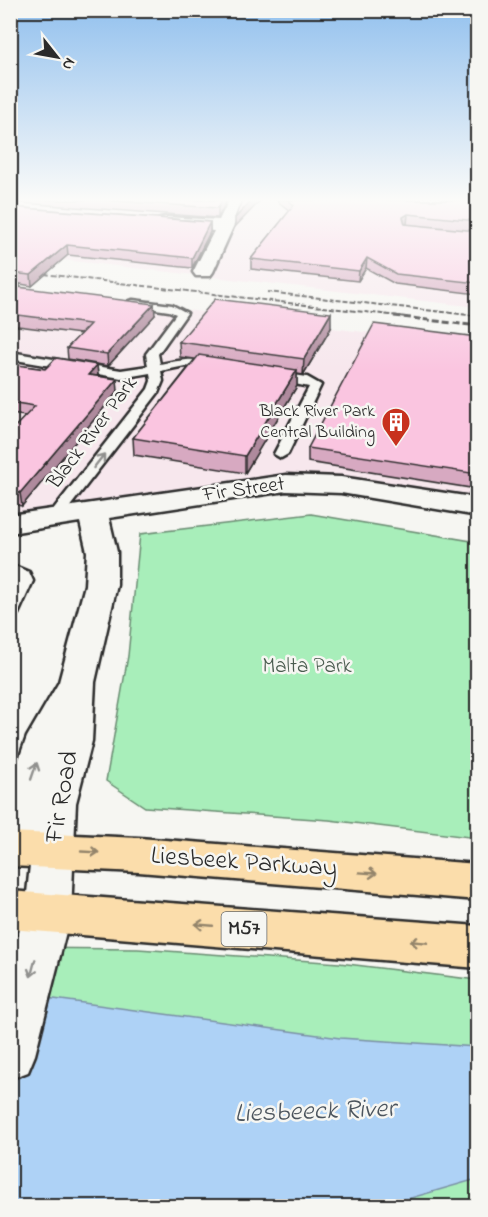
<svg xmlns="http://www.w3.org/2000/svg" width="488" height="1217" font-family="'Indie Flower',sans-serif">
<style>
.built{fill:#f7e7ed}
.green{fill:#a8eeba;stroke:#6a8c72;stroke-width:1.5}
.water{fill:#aed2f6;stroke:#7a8fa5;stroke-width:1.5}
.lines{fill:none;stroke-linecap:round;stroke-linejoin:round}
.lane-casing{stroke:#2b2b2b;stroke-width:5}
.street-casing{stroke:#2b2b2b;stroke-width:5}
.primary-casing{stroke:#2b2b2b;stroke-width:5}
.lane{fill:#f6f6f2;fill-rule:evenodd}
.street{fill:#f6f6f2;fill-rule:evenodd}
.primary{fill:#fbddab;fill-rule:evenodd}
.rail-far1{stroke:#2b2b2b;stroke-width:2;stroke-dasharray:5 2;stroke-linecap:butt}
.rail{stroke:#2b2b2b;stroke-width:3;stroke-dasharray:7 3;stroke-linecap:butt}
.wall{fill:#d7a9c1;stroke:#2b2b2b;stroke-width:1.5}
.shaded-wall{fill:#af8a9d;stroke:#2b2b2b;stroke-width:1.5}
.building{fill:#fac5e0;stroke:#2b2b2b;stroke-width:1.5}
.oneway{stroke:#90908e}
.oneway2{stroke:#93846b}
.labels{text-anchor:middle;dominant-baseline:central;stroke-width:5;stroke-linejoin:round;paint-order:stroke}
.far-poi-label{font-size:18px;fill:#2b2b2b;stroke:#f6f6f2;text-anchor:end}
.shield{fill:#f6f6f2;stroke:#686867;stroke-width:1.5}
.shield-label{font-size:20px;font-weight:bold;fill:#2b2b2b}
.street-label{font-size:21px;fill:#2b2b2b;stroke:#f6f6f2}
.park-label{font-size:21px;fill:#4a5c4f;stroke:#f6f6f2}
.near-street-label{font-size:26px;fill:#2b2b2b;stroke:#f6f6f2}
.near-water-label{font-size:27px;font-style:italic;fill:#4c555e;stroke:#f6f6f2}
</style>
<rect width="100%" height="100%" fill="#f6f6f2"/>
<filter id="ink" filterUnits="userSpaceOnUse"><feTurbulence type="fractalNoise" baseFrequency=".0167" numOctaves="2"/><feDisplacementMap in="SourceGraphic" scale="12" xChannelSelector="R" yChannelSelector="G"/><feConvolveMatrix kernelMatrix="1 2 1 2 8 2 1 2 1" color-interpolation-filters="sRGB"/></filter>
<g filter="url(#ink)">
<path class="built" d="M11 200H477V307L11 254Z
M10 288 477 346V507L314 482 11 524Z"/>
<path class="green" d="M311 514 477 542V838L329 820 145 807 106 781 128 656 140 534Z
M11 948 138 949 339 963 477 980V1206H11Z"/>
<path class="water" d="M10 993 340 1038 477 1047V1179L383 1206H11Z"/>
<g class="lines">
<g class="lane-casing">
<path id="lane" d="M133 300 172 305 187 313 158 354 160 364C177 361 204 355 219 367L213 371 185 366 161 371 163 381 158 393 58 522H48L46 519 48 516 148 389 151 381 150 373 121 378 10 359V352L121 370 148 366 146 354 176 314 169 311 129 305V301Z
M275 372 307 377 321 385 288 454 281 458 274 454 309 387 271 379V373Z
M10 564 29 572 33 581 18 614 10 619V595L17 581 10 575Z"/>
</g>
<g class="street-casing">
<path id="street" d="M229 200H245L213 272 210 276H196L193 272 214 231 166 227 160 226 157 222 160 218 166 217 219 220Z
M286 475 341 477 478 498V516L341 493 286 491 109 518 117 552V585L95 682 92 741 76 803 71 912 35 1055 28 1072 10 1079V964L25 912 32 846 25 859 10 864V784L27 737 59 682 85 585 87 552 80 522 10 533V515Z"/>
</g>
<g class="primary-casing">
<path id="primary" d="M10 832 139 838 478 864V900L139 872 10 866Z
M10 891 478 926V968L10 929Z"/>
</g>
<use href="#lane" class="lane"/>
<use href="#street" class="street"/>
<use href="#primary" class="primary"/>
<path class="rail-far1" d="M10 270 407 317
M267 292 478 316"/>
<path class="rail" d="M394 316 478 326"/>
</g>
<path class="wall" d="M10 200H227L218 218 10 202Z
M276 200H477V294L395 284 366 268 358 281 251 269V259L290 211Z
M10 207 210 222V232L192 268 68 255 32 286 20 284V287L155 315 108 366 68 359 67 348 81 334 10 325Z
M331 328 303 375 297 374V386L245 473 134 455 133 438 195 359 180 357 179 342Z
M477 337V489L308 462V448Z
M10 364 45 369 97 365 98 376 118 391 22 506 10 504V432L26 416 10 414Z"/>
<path class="shaded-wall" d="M222 200H227L218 218V208Z
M252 200H261L235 227V218Z
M408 214 407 224 402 227 403 217Z
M210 222V232L192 268V258Z
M67 245 68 255 32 286 31 275Z
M367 258 366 268 358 281 359 271Z
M154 304 155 315 108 366 107 354Z
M331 313V328L303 375 304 359Z
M97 365 98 376 88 375Z
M297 370V386L245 473V456Z
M117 379 118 391 22 506 20 493Z"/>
<path class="building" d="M97 200H222L218 208Z
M242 200H252L235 218Z
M288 200H477V221L408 214 403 217 405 224 477 231V283L396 274 367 258 359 271 251 259 294 205Z
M10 207 210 222 192 258 67 245 31 275 10 273Z
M10 283 20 284 17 287 154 304 107 354 67 348 90 324 10 314Z
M215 299 331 313 304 359 179 342Z
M374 324 477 337V474L308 448Z
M199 355 297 370 245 456 133 438Z
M56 358 97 365 88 375 117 379 20 493 10 491V432L35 406 10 402V364L45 369Z"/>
<defs><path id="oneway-shaft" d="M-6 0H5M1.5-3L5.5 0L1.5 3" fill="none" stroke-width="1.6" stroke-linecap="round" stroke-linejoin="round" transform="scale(1.5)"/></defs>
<g class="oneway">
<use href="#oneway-shaft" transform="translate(99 461) rotate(-52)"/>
<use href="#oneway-shaft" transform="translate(34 771) rotate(-71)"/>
<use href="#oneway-shaft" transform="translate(33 968) rotate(105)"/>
</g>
<g class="oneway2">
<use href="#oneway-shaft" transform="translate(90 852) rotate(3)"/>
<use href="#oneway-shaft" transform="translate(368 873) rotate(4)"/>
<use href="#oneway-shaft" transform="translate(204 925) rotate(-175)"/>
<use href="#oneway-shaft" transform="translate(419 942) rotate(-175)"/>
</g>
</g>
<linearGradient id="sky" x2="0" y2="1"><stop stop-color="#91c0ee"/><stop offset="0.54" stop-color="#fbfbf9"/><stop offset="1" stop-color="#fbfbf9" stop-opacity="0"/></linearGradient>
<rect width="488" height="370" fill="url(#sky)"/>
<defs>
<g id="building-pin" transform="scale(1.5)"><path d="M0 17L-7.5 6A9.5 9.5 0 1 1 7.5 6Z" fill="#c8321e" stroke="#f6f6f2"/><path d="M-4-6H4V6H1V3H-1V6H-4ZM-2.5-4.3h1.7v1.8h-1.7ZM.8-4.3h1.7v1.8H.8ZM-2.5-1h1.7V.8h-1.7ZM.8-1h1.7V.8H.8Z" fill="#fff"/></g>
</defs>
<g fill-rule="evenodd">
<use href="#building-pin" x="396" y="422"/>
</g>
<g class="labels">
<g class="far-poi-label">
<text x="375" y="412">Black River Park<tspan x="375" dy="21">Central Building</tspan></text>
</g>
<rect class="shield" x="221.5" y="912" width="45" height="34" rx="4.5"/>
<g class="shield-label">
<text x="244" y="929">M57</text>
</g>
<g class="street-label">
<text transform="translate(93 433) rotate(-53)">Black River Park</text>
<text transform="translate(244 490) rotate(-8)">Fir Street</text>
</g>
<g class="park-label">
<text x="307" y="667">Malta Park</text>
</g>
<g class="near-street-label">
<text transform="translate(63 797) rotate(-80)">Fir Road</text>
<text transform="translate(244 863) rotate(4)">Liesbeek Parkway</text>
</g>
<g class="near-water-label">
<text transform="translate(315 1112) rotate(-2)">Liesbeeck River</text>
</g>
</g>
<rect width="488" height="1217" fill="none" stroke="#f6f6f2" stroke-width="36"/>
<rect x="18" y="18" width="452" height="1181" fill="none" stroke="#2b2b2b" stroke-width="2" filter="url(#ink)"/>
<g transform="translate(57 57) rotate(121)" stroke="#f6f6f2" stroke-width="4.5" paint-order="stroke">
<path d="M0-4.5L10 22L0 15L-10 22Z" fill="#2b2b2b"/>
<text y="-9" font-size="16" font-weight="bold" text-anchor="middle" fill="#2b2b2b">N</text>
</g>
</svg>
